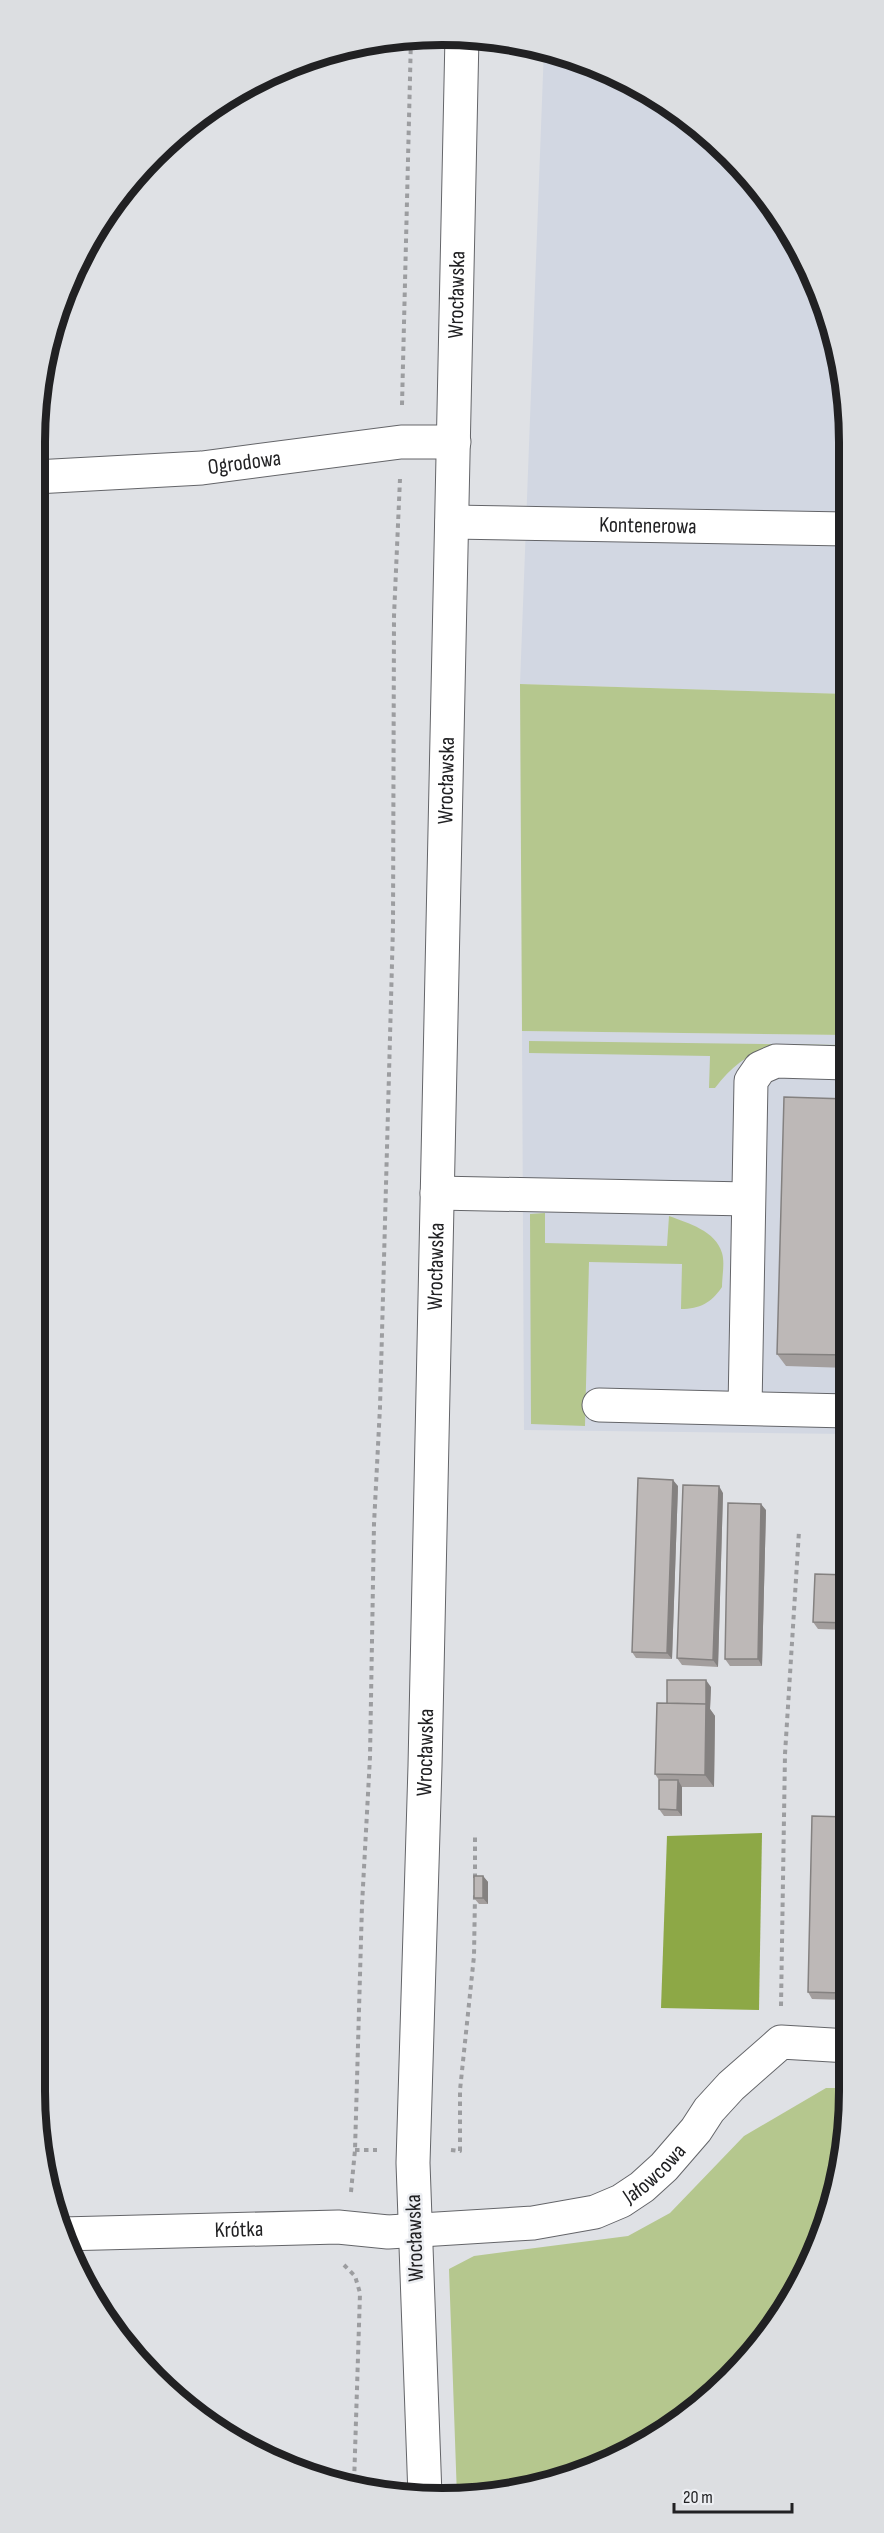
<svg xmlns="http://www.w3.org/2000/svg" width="884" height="2533" font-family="'Sofia Sans Condensed',sans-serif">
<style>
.built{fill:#d2d7e2}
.green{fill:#b5c78e}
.forest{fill:#8da846}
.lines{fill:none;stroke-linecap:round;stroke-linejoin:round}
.minor-casing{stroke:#646569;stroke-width:35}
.major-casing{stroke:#646569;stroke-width:35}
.path{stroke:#9c9da0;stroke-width:4;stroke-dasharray:4.5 4.5;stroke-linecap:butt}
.minor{stroke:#fff;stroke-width:33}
.major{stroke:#fff;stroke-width:33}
.wall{fill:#a39e9d}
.shaded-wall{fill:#848180}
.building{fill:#bdb8b7;stroke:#848180;stroke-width:1.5}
.labels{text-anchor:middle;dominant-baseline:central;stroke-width:5;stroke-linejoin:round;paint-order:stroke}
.street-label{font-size:22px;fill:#212123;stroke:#eceef2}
.rim{fill:none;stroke:#212123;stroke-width:8}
</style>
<rect width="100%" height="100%" fill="#dfe1e5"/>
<path class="built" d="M544 48 646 89 748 173 808 262 846 388 847 694 520 684Z
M522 1031 847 1035 848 1434 524 1430Z"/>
<path class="green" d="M520 684 847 694V1035L522 1031Z
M529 1041 847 1045V1050C788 1048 755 1035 715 1088H709L710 1056 529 1053Z
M545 1213V1243L667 1246 669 1216C688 1223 716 1231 722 1253 725 1263 722 1276 722 1287 711 1303 700 1309 681 1309L682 1264 589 1262 585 1426 531 1424 530 1214Z
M826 2088H849L836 2196 781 2318 730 2379 669 2430 547 2485 468 2498 457 2497 449 2269 474 2256 628 2236 670 2213 744 2136Z"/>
<path class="forest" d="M762 1833 759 2010 661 2008 667 1836Z"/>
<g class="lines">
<g class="minor-casing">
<g id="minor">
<path id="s1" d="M35 477 202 468 401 442H454"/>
<path id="s2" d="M452 522 846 529"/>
<path d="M437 1193 748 1199"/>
<path d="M599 1405 848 1411"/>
<path d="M745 1408 751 1081 760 1068 776 1061 847 1063"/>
<path id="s3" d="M62 2234 338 2227 388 2232 533 2223 595 2212 621 2201 642 2187 664 2167 696 2130 709 2110 731 2086 781 2042 849 2046"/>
</g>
</g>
<g class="major-casing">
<g id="major">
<path id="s4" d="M425 2496 413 2163 425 1766 462 36"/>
</g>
</g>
<path class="path" d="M402 405 411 37
M475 1878V1837
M781 2006 785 1754 799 1531
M355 2150H377
M451 2150 460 2151V2090L474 1956 475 1895
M351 2192 355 2150 362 1905 370 1757 374 1524 380 1407 393 926 394 616 400 479
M344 2265 355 2276 360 2293 354 2484"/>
<use href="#minor" class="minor"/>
<use href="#major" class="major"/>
</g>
<path class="wall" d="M847 1099 848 1368 786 1366 777 1354Z
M678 1486 672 1659 636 1658 632 1652Z
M723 1493 718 1667 682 1665 677 1658Z
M766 1510 762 1666H730L725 1659Z
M848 1575 849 1630 818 1629 813 1622Z
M711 1687 710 1709 715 1716 714 1787H682V1816H664L659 1809V1780L655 1774 667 1703Z
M847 1817 849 1820V1898L846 2000 812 1999 808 1992Z
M483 1876 488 1882V1904H479L474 1898Z"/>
<path class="shaded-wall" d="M673 1480 678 1486 672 1659 667 1653Z
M719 1486 723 1493 718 1667 713 1660Z
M761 1504 766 1510 762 1666 758 1659Z
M706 1680 711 1687 710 1709 715 1716 714 1787 705 1775Z
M678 1780 682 1787V1816L677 1810Z
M847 1817 849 1820V1898L846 2000 842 1993Z
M483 1876 488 1882V1904L483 1898Z"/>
<path class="building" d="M784 1097 847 1099 848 1355 777 1354Z
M638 1478 673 1480 667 1653 632 1652Z
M683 1485 719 1486 713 1660 677 1658Z
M728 1503 761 1504 758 1659H725Z
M815 1574 848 1575 849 1623 813 1622Z
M667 1680H706V1704L667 1703Z
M657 1703 706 1704 705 1775 655 1774Z
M847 1737H849V1797H845Z
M659 1780H678L677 1810 659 1809Z
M812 1816 847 1817 842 1993 808 1992Z
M474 1876H483V1898H474Z"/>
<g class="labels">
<g class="street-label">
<text stroke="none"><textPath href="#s4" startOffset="2202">Wrocławska</textPath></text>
<text stroke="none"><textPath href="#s1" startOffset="210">Ogrodowa</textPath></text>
<text stroke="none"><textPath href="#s2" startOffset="196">Kontenerowa</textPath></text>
<text stroke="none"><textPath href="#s4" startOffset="1716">Wrocławska</textPath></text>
<text stroke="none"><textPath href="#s4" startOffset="1230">Wrocławska</textPath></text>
<text stroke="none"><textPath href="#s4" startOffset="744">Wrocławska</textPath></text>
<text stroke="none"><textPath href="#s3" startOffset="606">Jałowcowa</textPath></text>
<text stroke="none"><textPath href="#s3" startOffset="177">Krótka</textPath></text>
<text transform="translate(415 2238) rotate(-92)">Wrocławska</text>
</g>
</g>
<path d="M0 0H884V2533H0ZM442 45H442A397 397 0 0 1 839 442V2091A397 397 0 0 1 442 2488H442A397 397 0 0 1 45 2091V442A397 397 0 0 1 442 45Z" fill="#dcdee1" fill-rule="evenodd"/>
<path class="rim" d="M442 45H442A397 397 0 0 1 839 442V2091A397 397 0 0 1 442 2488H442A397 397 0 0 1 45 2091V442A397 397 0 0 1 442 45Z"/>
<path d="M674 2503v9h118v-9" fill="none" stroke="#212123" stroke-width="3"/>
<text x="683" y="2503" font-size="18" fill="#212123" stroke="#eceef2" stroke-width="4.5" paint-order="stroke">20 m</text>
</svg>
